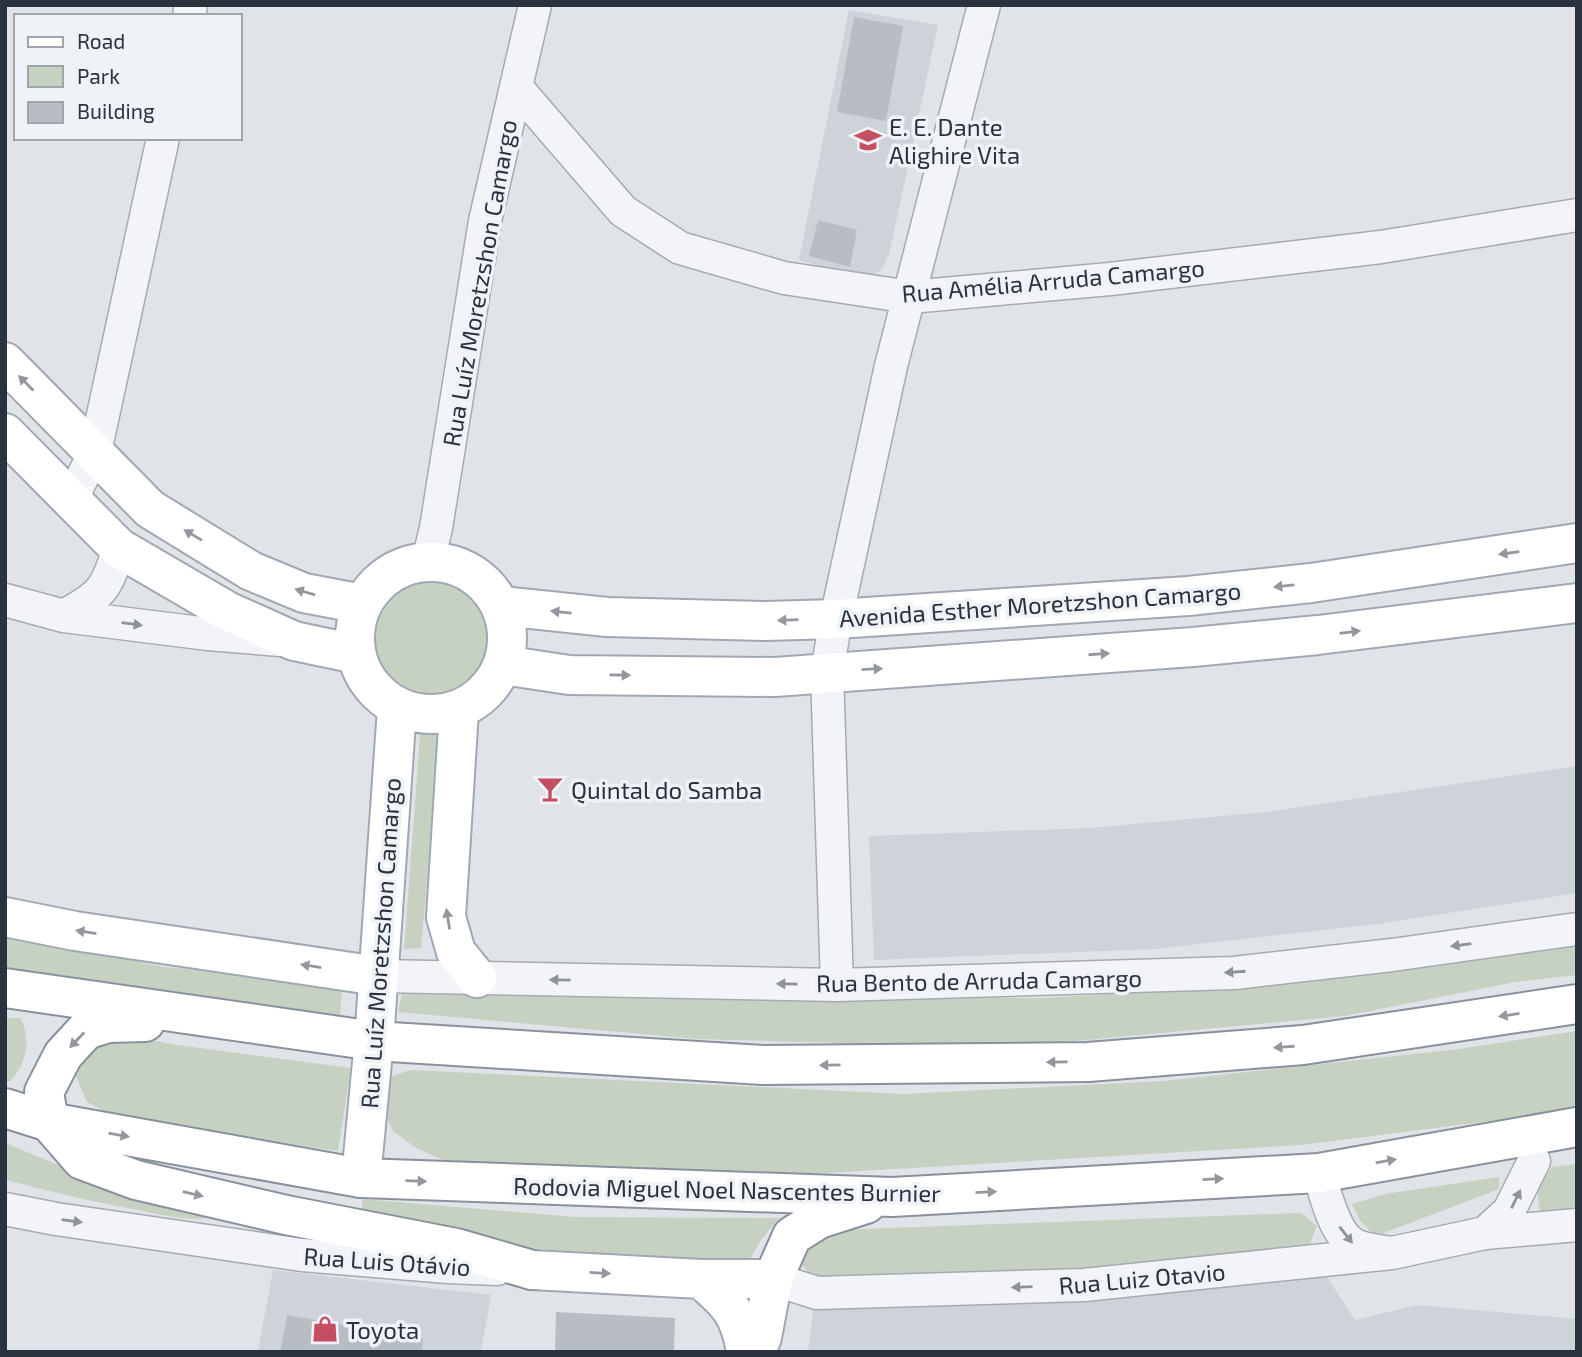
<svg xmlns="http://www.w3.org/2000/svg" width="1582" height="1357" font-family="'Exo 2',sans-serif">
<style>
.built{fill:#ced3da}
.green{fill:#c6d1c2}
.building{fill:#b8bdc4}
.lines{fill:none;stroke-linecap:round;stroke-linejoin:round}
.minor-casing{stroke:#a6aab2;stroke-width:35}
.major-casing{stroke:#a0a8b3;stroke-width:42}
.highway-casing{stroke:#89919d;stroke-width:42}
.minor{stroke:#f3f4f7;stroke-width:32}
.major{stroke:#fff;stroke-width:38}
.highway{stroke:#fff;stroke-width:38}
.oneway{fill:#94989e}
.oneway2{fill:#8e939a}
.labels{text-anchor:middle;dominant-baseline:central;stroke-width:7;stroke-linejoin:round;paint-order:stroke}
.poi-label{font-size:24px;fill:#2a323e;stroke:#eff2f6;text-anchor:start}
.street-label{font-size:24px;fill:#2a323e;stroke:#eff2f6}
</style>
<rect width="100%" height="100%" fill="#e0e3e8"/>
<path class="built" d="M849 10 938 25 889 255 881 270 874 275 860 278 799 260Z
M1577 766V893L1377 924 1155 949 874 960 869 836 1090 828 1267 812Z
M273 1270 491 1295 481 1352H258Z
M1323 1271 1355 1320 1417 1305 1577 1319V1352H808L814 1306Z"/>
<path class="green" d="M369 638a60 60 0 1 1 120 0a60 60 0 1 1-120 0Z
M421 722 441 723 421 948 404 949Z
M5 934 164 967 342 983 340 1019 5 974Z
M1577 942V975L1515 982 1345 1016 1054 1043 878 1044 697 1039 398 1012 402 994 689 998H1042L1283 984Z
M5 1018H21C31 1043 27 1062 10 1082L5 1080Z
M1577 1031V1110L1301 1145 809 1174 452 1164 416 1148 393 1131 382 1107 390 1077 410 1070 904 1094 1164 1081 1459 1049Z
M128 1036 177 1045 351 1068 338 1151 119 1119 87 1102 74 1072 91 1048Z
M5 1143 56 1164 218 1216C192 1223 164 1215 138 1210 93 1202 49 1191 5 1180Z
M1577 1164V1208L1540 1214 1537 1189 1552 1167Z
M1499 1177V1189L1376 1236 1360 1221 1352 1204 1385 1194Z
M362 1199 575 1217 779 1218 761 1240 748 1263 480 1245 362 1222Z
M1301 1213 1317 1226 1306 1253 1089 1275 824 1278 809 1274 800 1262 805 1242 836 1230Z"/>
<path class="building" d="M854 17 903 26 886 121 837 112Z
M818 220 857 230 850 267 809 256Z
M556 1312 675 1318 674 1352H555Z
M287 1315 423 1339 422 1352H280Z"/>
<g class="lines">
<g class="minor-casing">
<path id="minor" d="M189 16 191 5
M516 87 623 211 680 248 784 278 910 297 1110 279 1381 247 1577 215
M71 500 95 452 163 138
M428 561 436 528 485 221 535 5
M5 600 64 616 208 634 280 640
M64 616C102 594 106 591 119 548
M378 976 837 985 1234 973 1392 955 1577 929
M837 985 827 672 836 619 891 366 984 5
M5 1209 56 1219 302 1255 448 1267 497 1269
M1485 1233 1577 1225
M1392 1253 1485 1233 1509 1211 1534 1161
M773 1279 817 1293 1084 1285 1392 1253C1380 1251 1363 1250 1353 1244 1334 1233 1325 1193 1319 1173"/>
</g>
<g class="major-casing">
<path id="major" d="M5 362 150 509 251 571 304 593 362 604
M5 433 119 548 227 611 294 641 356 654
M355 638a76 76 0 1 1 152 0a76 76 0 1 1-152 0Z
M501 606 607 617 765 621 836 619 1188 596 1311 583 1577 543
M503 665 569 675 775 677 1193 647 1318 635 1577 603
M459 711 446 917 456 952 477 978
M5 917 75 931 378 976
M361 1178 374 1041 397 708
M532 1270 701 1279H773L762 1337 756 1352
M701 1279C729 1303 740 1314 746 1352"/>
</g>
<g class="highway-casing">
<path id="highway" d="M5 988 374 1041 763 1065 1088 1062 1303 1045 1577 1004
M145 1022 108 1023 86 1030 63 1055 44 1092 49 1122 82 1160 136 1180 286 1215 456 1248 532 1270
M5 1108 49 1122 361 1178 892 1197 1319 1173 1577 1127
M773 1279 792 1236 819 1219 866 1204"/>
</g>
<use href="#minor" class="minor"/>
<use href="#major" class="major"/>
<use href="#highway" class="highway"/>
</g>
<defs><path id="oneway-solid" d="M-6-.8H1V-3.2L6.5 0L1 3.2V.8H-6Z" transform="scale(1.75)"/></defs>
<g class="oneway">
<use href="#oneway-solid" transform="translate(26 383) rotate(-135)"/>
<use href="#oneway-solid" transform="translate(193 535) rotate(-149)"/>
<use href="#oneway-solid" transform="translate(1509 553) rotate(172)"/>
<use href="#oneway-solid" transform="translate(1284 586) rotate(174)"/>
<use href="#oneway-solid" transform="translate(305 592) rotate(-164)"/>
<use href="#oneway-solid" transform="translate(561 612) rotate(-174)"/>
<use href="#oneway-solid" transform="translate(788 620) rotate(178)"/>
<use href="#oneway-solid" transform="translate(1350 632) rotate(-7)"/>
<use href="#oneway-solid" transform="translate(1099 654) rotate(-4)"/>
<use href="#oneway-solid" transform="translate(872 669) rotate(-3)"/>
<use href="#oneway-solid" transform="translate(620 675) rotate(1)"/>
<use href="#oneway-solid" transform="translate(448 919) rotate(-99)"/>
<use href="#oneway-solid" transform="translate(86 932) rotate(-171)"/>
<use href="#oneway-solid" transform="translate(311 966) rotate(-171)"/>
<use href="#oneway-solid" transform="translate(1509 1015) rotate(171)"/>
<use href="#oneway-solid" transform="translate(77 1040) rotate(134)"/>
<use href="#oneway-solid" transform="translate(1284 1047) rotate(176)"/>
<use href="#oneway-solid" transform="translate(1057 1062) rotate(179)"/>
<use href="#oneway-solid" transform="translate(830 1065) rotate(179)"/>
<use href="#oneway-solid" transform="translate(119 1135) rotate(10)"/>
<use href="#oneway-solid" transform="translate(1386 1161) rotate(-10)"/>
<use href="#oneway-solid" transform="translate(1213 1179) rotate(-3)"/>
<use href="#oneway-solid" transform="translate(416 1181) rotate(2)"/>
<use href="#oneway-solid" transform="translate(986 1192) rotate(-3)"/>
<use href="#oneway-solid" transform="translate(193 1194) rotate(13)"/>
<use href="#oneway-solid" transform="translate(600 1273) rotate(3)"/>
</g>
<g class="oneway2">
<use href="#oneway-solid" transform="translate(132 624) rotate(7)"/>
<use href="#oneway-solid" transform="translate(1461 945) rotate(172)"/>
<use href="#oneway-solid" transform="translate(1235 972) rotate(176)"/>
<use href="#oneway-solid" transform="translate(560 980) rotate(-179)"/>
<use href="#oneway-solid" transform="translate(787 984) rotate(-179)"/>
<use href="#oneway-solid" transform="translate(1516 1199) rotate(-64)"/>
<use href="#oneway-solid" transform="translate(72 1221) rotate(8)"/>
<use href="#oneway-solid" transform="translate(1346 1235) rotate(52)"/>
<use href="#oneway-solid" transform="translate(1022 1287) rotate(178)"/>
</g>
<defs>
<g id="school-bare" transform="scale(2.1)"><path d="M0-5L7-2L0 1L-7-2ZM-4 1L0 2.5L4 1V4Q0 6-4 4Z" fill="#c44f63" stroke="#eff2f6" stroke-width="2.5" paint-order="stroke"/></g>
<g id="bar-bare" transform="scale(2.1)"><path d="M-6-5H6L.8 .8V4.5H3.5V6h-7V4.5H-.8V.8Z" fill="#c44f63" stroke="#eff2f6" stroke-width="2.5" paint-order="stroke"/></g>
<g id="shop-bare" transform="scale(2.1)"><path d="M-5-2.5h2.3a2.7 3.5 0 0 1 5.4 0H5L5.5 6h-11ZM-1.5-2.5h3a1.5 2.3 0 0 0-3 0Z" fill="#c44f63" stroke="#eff2f6" stroke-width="2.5" paint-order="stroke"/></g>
</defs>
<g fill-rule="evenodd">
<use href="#school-bare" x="868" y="140"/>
<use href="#bar-bare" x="550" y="789"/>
<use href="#shop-bare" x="325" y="1329"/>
</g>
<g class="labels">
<g class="poi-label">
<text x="889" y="126">E. E. Dante<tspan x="889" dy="28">Alighire Vita</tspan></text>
<text x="571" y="789">Quintal do Samba</text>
<text x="346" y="1329">Toyota</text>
</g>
<g class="street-label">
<text transform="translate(1053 280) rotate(-5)">Rua Amélia Arruda Camargo</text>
<text transform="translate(479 283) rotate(-80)">Rua Luíz Moretzshon Camargo</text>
<text transform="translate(1040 604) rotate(-4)">Avenida Esther Moretzshon Camargo</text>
<text transform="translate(380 943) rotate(-86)">Rua Luíz Moretzshon Camargo</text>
<text transform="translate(979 980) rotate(-1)">Rua Bento de Arruda Camargo</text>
<text transform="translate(727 1189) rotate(1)">Rodovia Miguel Noel Nascentes Burnier</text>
<text transform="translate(387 1261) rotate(4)">Rua Luis Otávio</text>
<text transform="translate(1142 1278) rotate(-5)">Rua Luiz Otavio</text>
</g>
</g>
<rect width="1582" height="1357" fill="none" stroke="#2a323e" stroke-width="14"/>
<rect x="14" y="14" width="228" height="126" fill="#eff2f6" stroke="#a0a5ac" stroke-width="2"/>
<rect x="28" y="37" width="35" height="10" fill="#ffffff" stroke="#a0a5ac" stroke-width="2"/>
<text x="77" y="49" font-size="21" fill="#2a323e">Road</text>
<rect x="28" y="66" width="35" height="21" fill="#c6d1c2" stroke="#a0a5ac" stroke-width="2"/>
<text x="77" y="84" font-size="21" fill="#2a323e">Park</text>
<rect x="28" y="102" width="35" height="21" fill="#b8bdc4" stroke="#a0a5ac" stroke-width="2"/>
<text x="77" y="119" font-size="21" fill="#2a323e">Building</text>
</svg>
